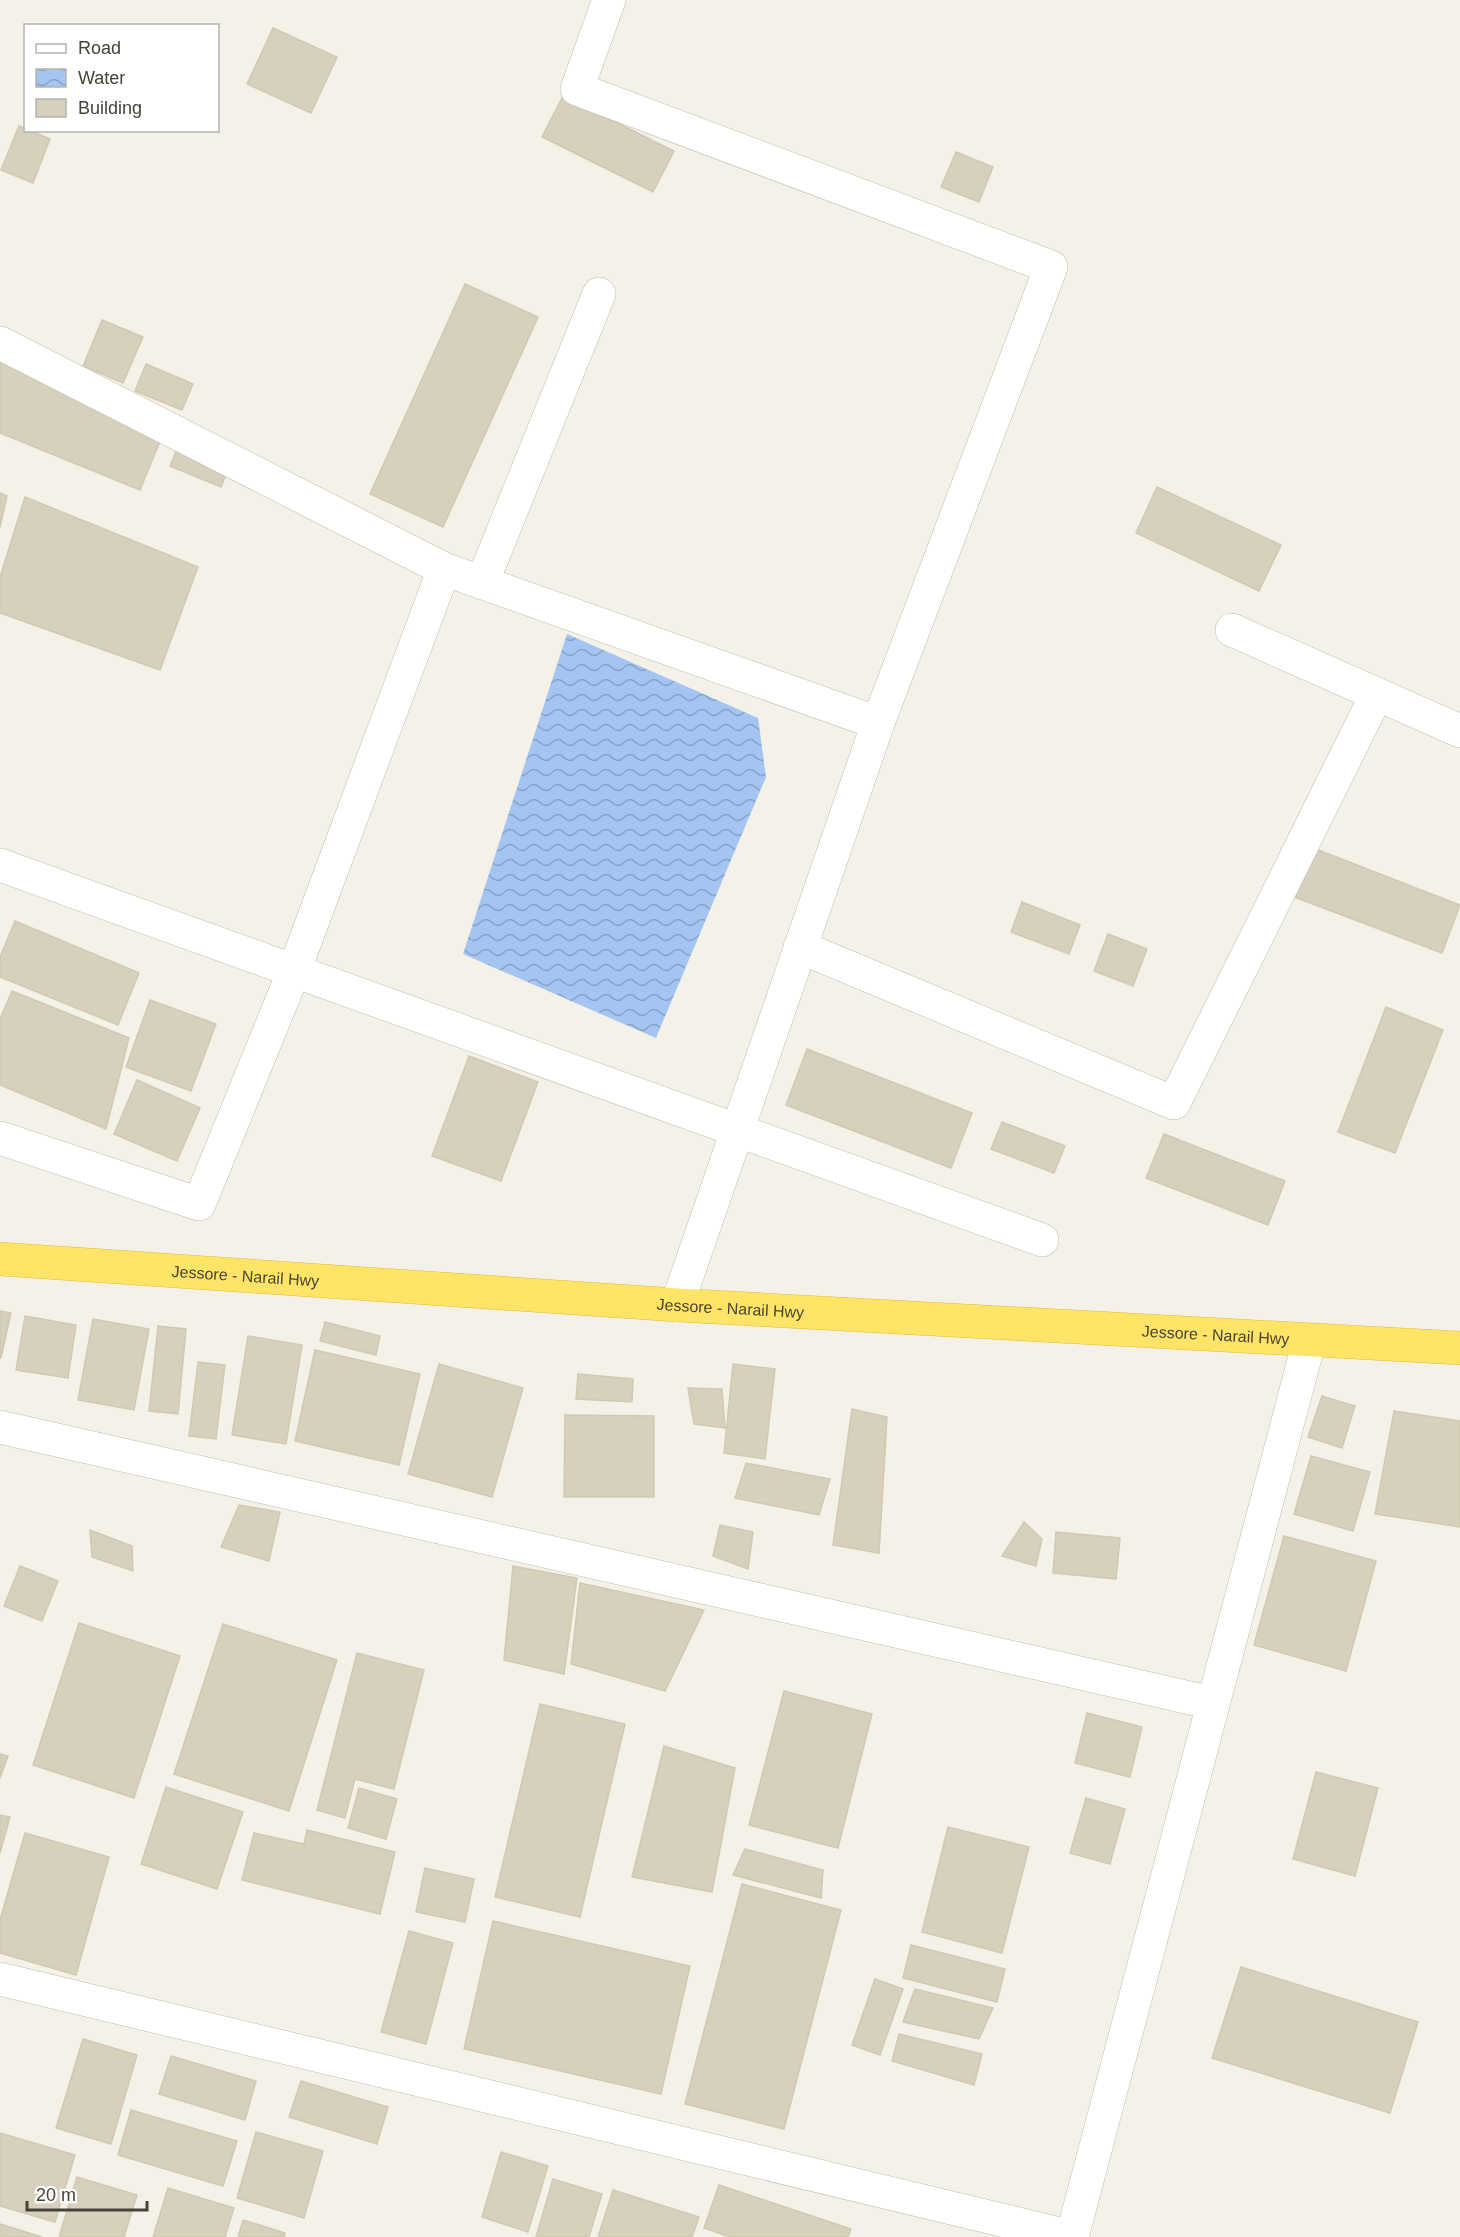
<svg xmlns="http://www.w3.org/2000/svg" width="1460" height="2237" font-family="Arial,sans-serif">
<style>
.water{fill:url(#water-waves)}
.building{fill:#d6d0bd;stroke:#d1c9b0;stroke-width:1.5}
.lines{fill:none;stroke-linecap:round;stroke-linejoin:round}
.street-casing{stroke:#c0bcaa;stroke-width:34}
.highway-casing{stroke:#dfbc37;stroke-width:34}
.street{stroke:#fff;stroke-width:33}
.highway{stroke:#ffe468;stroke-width:33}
.labels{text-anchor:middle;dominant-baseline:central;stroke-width:5;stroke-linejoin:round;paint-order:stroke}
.street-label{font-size:16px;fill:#474336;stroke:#fff}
</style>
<defs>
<pattern id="water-waves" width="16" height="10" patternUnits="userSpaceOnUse" patternTransform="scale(1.5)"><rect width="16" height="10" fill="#a4c5f1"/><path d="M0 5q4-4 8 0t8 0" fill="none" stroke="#87a2c4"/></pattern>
</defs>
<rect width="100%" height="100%" fill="#f4f2e8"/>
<path class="water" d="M567 634 758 718 766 777 656 1038 463 954Z"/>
<path class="building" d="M273 28 337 57 311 113 247 84Z
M563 96 674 151 653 192 542 137Z
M19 126 50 139 33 183 1 170Z
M956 152 993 167 979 202 941 187Z
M465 284 538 317 443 527 370 494Z
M102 320 143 337 123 383 83 366Z
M0 355 168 422 140 490 0 433Z
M146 364 193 384 182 410 135 391Z
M185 429 236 450 221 487 170 466Z
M1157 487 1281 545 1259 591 1136 533Z
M0 493 7 496 0 527Z
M25 497 198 567 160 670 0 613V577Z
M1308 846 1460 905 1442 953 1289 895Z
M1022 902 1080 925 1069 954 1011 932Z
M15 921 139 973 118 1025 0 977V957Z
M1108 934 1147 949 1133 986 1094 971Z
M12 991 129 1038 106 1129 0 1085V1019Z
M150 1000 216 1024 191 1091 126 1067Z
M1386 1007 1443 1030 1395 1153 1338 1132Z
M807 1049 972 1113 951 1168 786 1105Z
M469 1056 538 1082 501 1181 432 1156Z
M137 1080 200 1108 177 1161 114 1134Z
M1002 1122 1065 1146 1054 1173 991 1149Z
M1164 1134 1285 1181 1268 1225 1146 1178Z
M0 1311 11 1313 1 1358H0Z
M25 1316 76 1325 68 1378 16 1370Z
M93 1319 149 1329 134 1410 78 1400Z
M325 1322 380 1336 376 1355 320 1341Z
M158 1326 186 1329 178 1414 149 1411Z
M248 1336 302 1345 286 1444 232 1435Z
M315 1350 420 1374 399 1465 295 1441Z
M198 1362 225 1365 216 1439 189 1436Z
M439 1364 523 1388 492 1497 408 1474Z
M733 1364 775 1369 765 1459 724 1453Z
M578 1374 633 1379 632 1402 576 1399Z
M688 1388 722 1389 725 1428 694 1424Z
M1322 1396 1355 1406 1342 1448 1308 1437Z
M852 1409 887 1417 879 1553 833 1545Z
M1394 1411 1460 1421V1527L1375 1514Z
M565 1415 654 1416V1497H564Z
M1311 1456 1370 1472 1353 1531 1294 1514Z
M746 1463 830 1479 819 1515 735 1498Z
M239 1505 280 1512 269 1561 221 1547Z
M1024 1522 1042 1539 1036 1566 1002 1556Z
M720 1525 753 1532 748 1569 713 1556Z
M90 1530 132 1546 133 1571 92 1557Z
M1056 1532 1120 1538 1116 1579 1053 1573Z
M1284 1536 1376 1561 1346 1671 1254 1645Z
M20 1566 58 1581 42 1621 4 1606Z
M513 1566 577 1578 564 1674 504 1660Z
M580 1583 704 1610 665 1691 571 1664Z
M79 1623 180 1656 134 1798 33 1765Z
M223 1624 337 1660 289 1811 174 1774Z
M357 1653 424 1670 394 1789 355 1779 345 1818 317 1810Z
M784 1691 872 1714 838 1848 749 1825Z
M540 1704 625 1724 580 1917 495 1897Z
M1087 1713 1142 1727 1130 1777 1075 1763Z
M664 1746 735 1768 712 1892 632 1877Z
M0 1754 8 1756 0 1778Z
M1316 1772 1378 1788 1355 1876 1293 1859Z
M166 1787 243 1812 217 1889 141 1864Z
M359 1788 397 1799 386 1839 348 1828Z
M1086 1798 1125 1809 1110 1864 1070 1853Z
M0 1815 10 1817 0 1853Z
M948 1827 1029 1847 1002 1953 922 1932Z
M307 1830 395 1852 380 1914 242 1880 254 1833 304 1844Z
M25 1833 109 1857 76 1975 0 1953V1920Z
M745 1849 823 1870 821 1898 733 1875Z
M425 1868 474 1879 465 1922 416 1912Z
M742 1884 841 1910 784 2129 685 2104Z
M493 1921 690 1966 661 2094 464 2049Z
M409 1931 453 1943 426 2044 381 2032Z
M911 1945 1005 1969 997 2002 903 1978Z
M1241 1967 1418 2022 1390 2113 1212 2058Z
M875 1979 903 1989 880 2055 852 2045Z
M915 1989 993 2008 979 2039 903 2022Z
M899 2034 982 2054 974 2085 892 2061Z
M83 2039 137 2055 111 2144 56 2128Z
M171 2056 256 2081 245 2120 159 2094Z
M301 2081 388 2107 377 2144 289 2117Z
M131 2110 237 2141 223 2186 118 2155Z
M256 2132 323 2151 304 2218 237 2198Z
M0 2133 75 2155 55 2222 0 2206Z
M501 2152 548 2166 528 2232 482 2217Z
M77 2177 137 2195 124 2237H59Z
M553 2179 602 2194 589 2237H536Z
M719 2185 851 2229 848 2237H730L704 2228Z
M168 2188 234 2208 225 2237H153Z
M613 2190 699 2217 692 2237H598Z
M243 2220 285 2233 284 2237H238Z
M0 2224 42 2237H0Z"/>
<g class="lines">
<g class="street-casing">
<path id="street" d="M609 0 577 89 1051 267 878 723 677 1305
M0 343 444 569
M482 583 599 294
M1232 630 1460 731
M0 865 1042 1240
M800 947 1174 1103 1377 694
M0 1138 199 1204 294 971 444 569 878 723
M0 1427 1212 1703
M0 1979 1072 2237
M1072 2237 1309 1342"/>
</g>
<g class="highway-casing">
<g id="highway">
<path id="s1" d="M0 1259 677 1305 1460 1348"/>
</g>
</g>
<use href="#street" class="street"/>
<use href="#highway" class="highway"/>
</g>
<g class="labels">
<g class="street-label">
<text stroke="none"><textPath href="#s1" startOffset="246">Jessore - Narail Hwy</textPath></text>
<text stroke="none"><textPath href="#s1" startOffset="732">Jessore - Narail Hwy</textPath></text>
<text stroke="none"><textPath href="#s1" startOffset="1218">Jessore - Narail Hwy</textPath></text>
</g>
</g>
<rect x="24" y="24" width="195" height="108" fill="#ffffff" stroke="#b5b4af" stroke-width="1.5"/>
<rect x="36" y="44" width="30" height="9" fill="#ffffff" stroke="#b5b4af" stroke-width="1.5"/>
<text x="78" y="54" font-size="18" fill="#474336">Road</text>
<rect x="36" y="69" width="30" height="18" fill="url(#water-waves)" stroke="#b5b4af" stroke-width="1.5"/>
<text x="78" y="84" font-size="18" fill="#474336">Water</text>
<rect x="36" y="99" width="30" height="18" fill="#d6d0bd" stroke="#b5b4af" stroke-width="1.5"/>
<text x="78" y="114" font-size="18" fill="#474336">Building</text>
<path d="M27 2201v9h120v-9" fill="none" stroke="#474336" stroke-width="3"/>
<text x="36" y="2201" font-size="18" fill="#474336" stroke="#ffffff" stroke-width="4.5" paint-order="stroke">20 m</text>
</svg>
